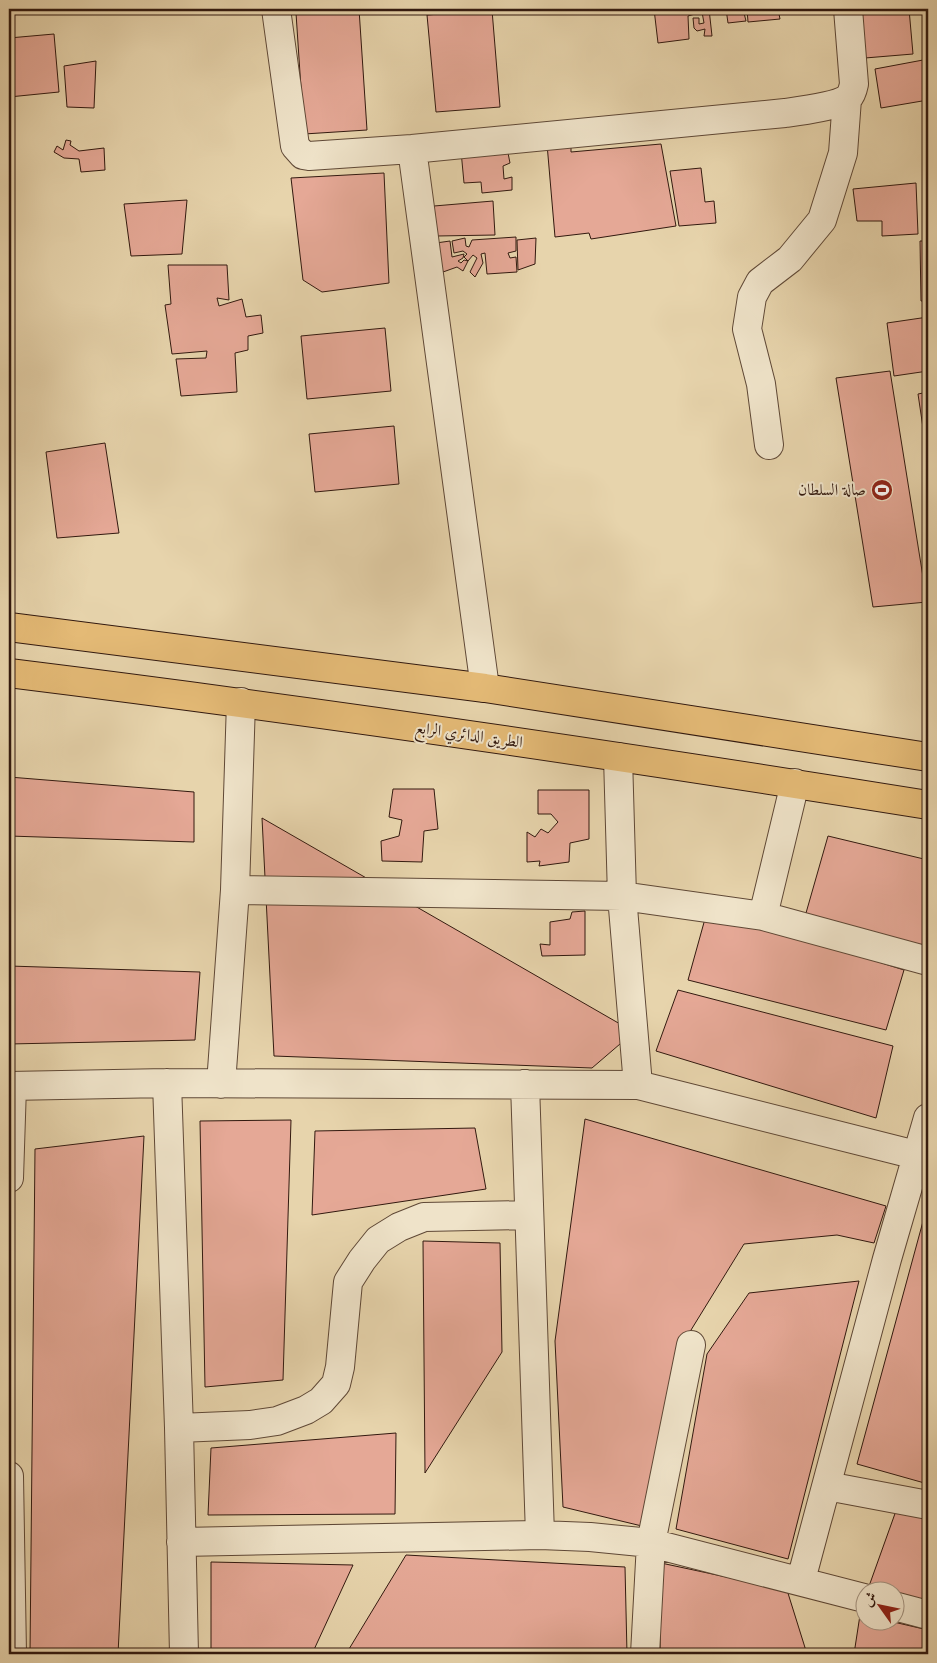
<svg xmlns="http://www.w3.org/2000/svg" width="937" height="1663" font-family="Cardo,Amiri,serif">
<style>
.building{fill:#e5a896;stroke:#32190f}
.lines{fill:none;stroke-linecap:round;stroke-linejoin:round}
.minor-casing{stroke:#5f4836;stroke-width:30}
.primary-casing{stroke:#32190f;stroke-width:30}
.minor{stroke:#efe3c9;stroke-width:28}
.primary{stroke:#e4ba76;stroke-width:28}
.labels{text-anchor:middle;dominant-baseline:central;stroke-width:4;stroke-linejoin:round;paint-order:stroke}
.poi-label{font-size:16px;fill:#32190f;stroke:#efe3c9;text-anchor:end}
.street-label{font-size:16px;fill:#32190f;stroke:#efe3c9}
</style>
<rect width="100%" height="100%" fill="#e7d4ac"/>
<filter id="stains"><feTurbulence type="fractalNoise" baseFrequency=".004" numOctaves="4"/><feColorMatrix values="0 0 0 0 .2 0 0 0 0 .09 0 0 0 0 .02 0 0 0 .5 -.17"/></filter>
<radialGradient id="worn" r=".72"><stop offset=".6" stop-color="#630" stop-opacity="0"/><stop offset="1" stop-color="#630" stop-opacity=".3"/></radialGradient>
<path class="building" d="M359 9 367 130 304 134 296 13Z
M654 9H709L712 36H704L705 29 697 31 694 28 693 18H699V24L704 23 702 12 688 16 689 39 658 43Z
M726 9H743L746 21 728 23Z
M747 9H778L780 19 748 22Z
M861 9H909L913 54 865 58Z
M492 10 500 107 436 112 427 15Z
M54 34 59 92 9 97V38Z
M923 60 928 100 881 108 875 69Z
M96 61 94 108 67 107 64 66Z
M66 140 71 141 70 145 79 151 104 148 105 170 81 172 79 159 64 158 54 152 57 146 63 150Z
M571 140V152L661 144 676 226 591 239 589 233 555 237 547 144Z
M507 148 510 163 503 166 504 179 512 177V190L482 193 481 182 464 183 461 151Z
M701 168 705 202 714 201 716 223 679 226 670 171Z
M384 173 389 283 322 292 303 280 291 178Z
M916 183 918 234 882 236V221H857L853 189Z
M187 200 182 254 131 256 124 204Z
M493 201 495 235 437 236 434 206Z
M516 237V251L508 253 510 258 516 257 517 272 487 274 485 253 481 254 483 263 475 277 470 272 477 258 473 255 468 261 464 257 467 254 463 251 454 253 452 241 465 238 466 246 469 247 472 240Z
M536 238 535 264 518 270 517 240Z
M450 241 452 257 464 254 463 258 458 261 461 263 464 260 468 261 463 271 457 267 443 272 436 243Z
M920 241H928V301H921Z
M168 265H227L229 300 217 298 219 306 242 299 246 317 261 315 263 333 248 336V350L235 353 237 392 181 396 176 359 206 358 207 351 172 354 165 305 171 304Z
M928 317V371L894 376 887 323Z
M385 328 391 391 307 399 301 336Z
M890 371 927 602 873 607 836 378Z
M928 392V447L926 448 918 394Z
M394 426 399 484 315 492 309 434Z
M105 443 119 533 57 538 46 452Z
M9 777 194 792V842L9 836Z
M393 789H434L438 829 424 831 422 862 382 861 381 841 399 836 402 820 389 817Z
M538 790H589V839L570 843 569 862 539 866 540 861 527 862V832L535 837 541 829 548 833 558 822 551 814H538Z
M262 818 634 1032 592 1068 274 1056Z
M828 836 928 860V959L802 927Z
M708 908 904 970 886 1030 688 980Z
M585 911V955L542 956 540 944 550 945V922L570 919 572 912Z
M9 966 200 972 195 1040 9 1044Z
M678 990 893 1046 876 1118 656 1051Z
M585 1119 886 1206 874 1243 837 1235 744 1244 675 1356 646 1527 563 1507 555 1341Z
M291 1120 283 1380 205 1387 200 1121Z
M475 1128 486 1189 312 1215 315 1131Z
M144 1136 118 1654H30L35 1149Z
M928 1203V1484L857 1464Z
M423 1241 500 1243 502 1352 425 1473Z
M859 1281 788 1559 676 1529 707 1354 749 1293Z
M396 1433 395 1514 208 1515 211 1448Z
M897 1508 928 1513V1605L894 1596V1590L868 1589Z
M406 1555 625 1567 627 1654H346Z
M211 1562 353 1565 312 1654H211Z
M661 1563 787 1590 807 1654H660Z
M860 1615 864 1616V1620H885L928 1630V1654H854Z"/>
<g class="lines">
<g class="minor-casing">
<path id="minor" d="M276 9 295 146 303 155 309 156 412 149 785 113C799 111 838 106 848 98 852 94 853 89 854 84L848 9
M412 149 485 688
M769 445 761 384 747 329 752 297 760 282 790 259 822 220 843 153 847 99
M618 757 622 896 638 1085
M235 890 622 896 763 916 928 961
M763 916 795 783
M167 1083 179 1428 184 1654
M221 1084 235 890 241 702
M525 1084 540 1535
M9 1086 167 1083 638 1085 928 1158
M9 1178 12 1086
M179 1428 250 1425 277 1421 306 1410 321 1401 336 1384 340 1367 348 1282 362 1260 378 1240 399 1227 424 1217 528 1215
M9 1476 12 1654
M827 1486 928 1505
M181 1542 540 1535 590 1537 651 1543 864 1598
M801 1580 887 1259 928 1118
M894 1606 928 1615
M645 1654 651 1543 691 1345"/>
</g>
<g class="primary-casing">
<path id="primary" d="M9 627 485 688 928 757
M9 673C316 711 622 756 928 805"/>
</g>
<use href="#minor" class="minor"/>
<use href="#primary" class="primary"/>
</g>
<defs>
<g id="stadium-disc" transform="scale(1.125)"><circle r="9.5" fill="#8f2418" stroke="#efe3c9"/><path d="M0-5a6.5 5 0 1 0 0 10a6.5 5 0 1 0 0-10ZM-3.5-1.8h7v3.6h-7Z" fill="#fff"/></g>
</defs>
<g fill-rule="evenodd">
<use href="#stadium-disc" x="882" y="490"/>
</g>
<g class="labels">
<g class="poi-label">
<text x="866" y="490">صالة السلطان</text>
</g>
<g class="street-label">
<text transform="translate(469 735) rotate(8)">الطريق الدائري الرابع</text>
</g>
</g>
<rect width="937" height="1663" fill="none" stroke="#e7d4ac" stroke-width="30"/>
<rect x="10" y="10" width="917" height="1643" fill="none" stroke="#32190f" stroke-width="2.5"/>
<rect x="15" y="15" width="907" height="1633" fill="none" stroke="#32190f"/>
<g transform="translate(880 1606) rotate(303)"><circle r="24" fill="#efe3c9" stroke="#a3927f"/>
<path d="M0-4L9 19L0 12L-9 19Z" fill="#8f2418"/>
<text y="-8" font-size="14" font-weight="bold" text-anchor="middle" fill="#32190f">ش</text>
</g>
<rect width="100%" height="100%" filter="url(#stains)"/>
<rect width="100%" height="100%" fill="url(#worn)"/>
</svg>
